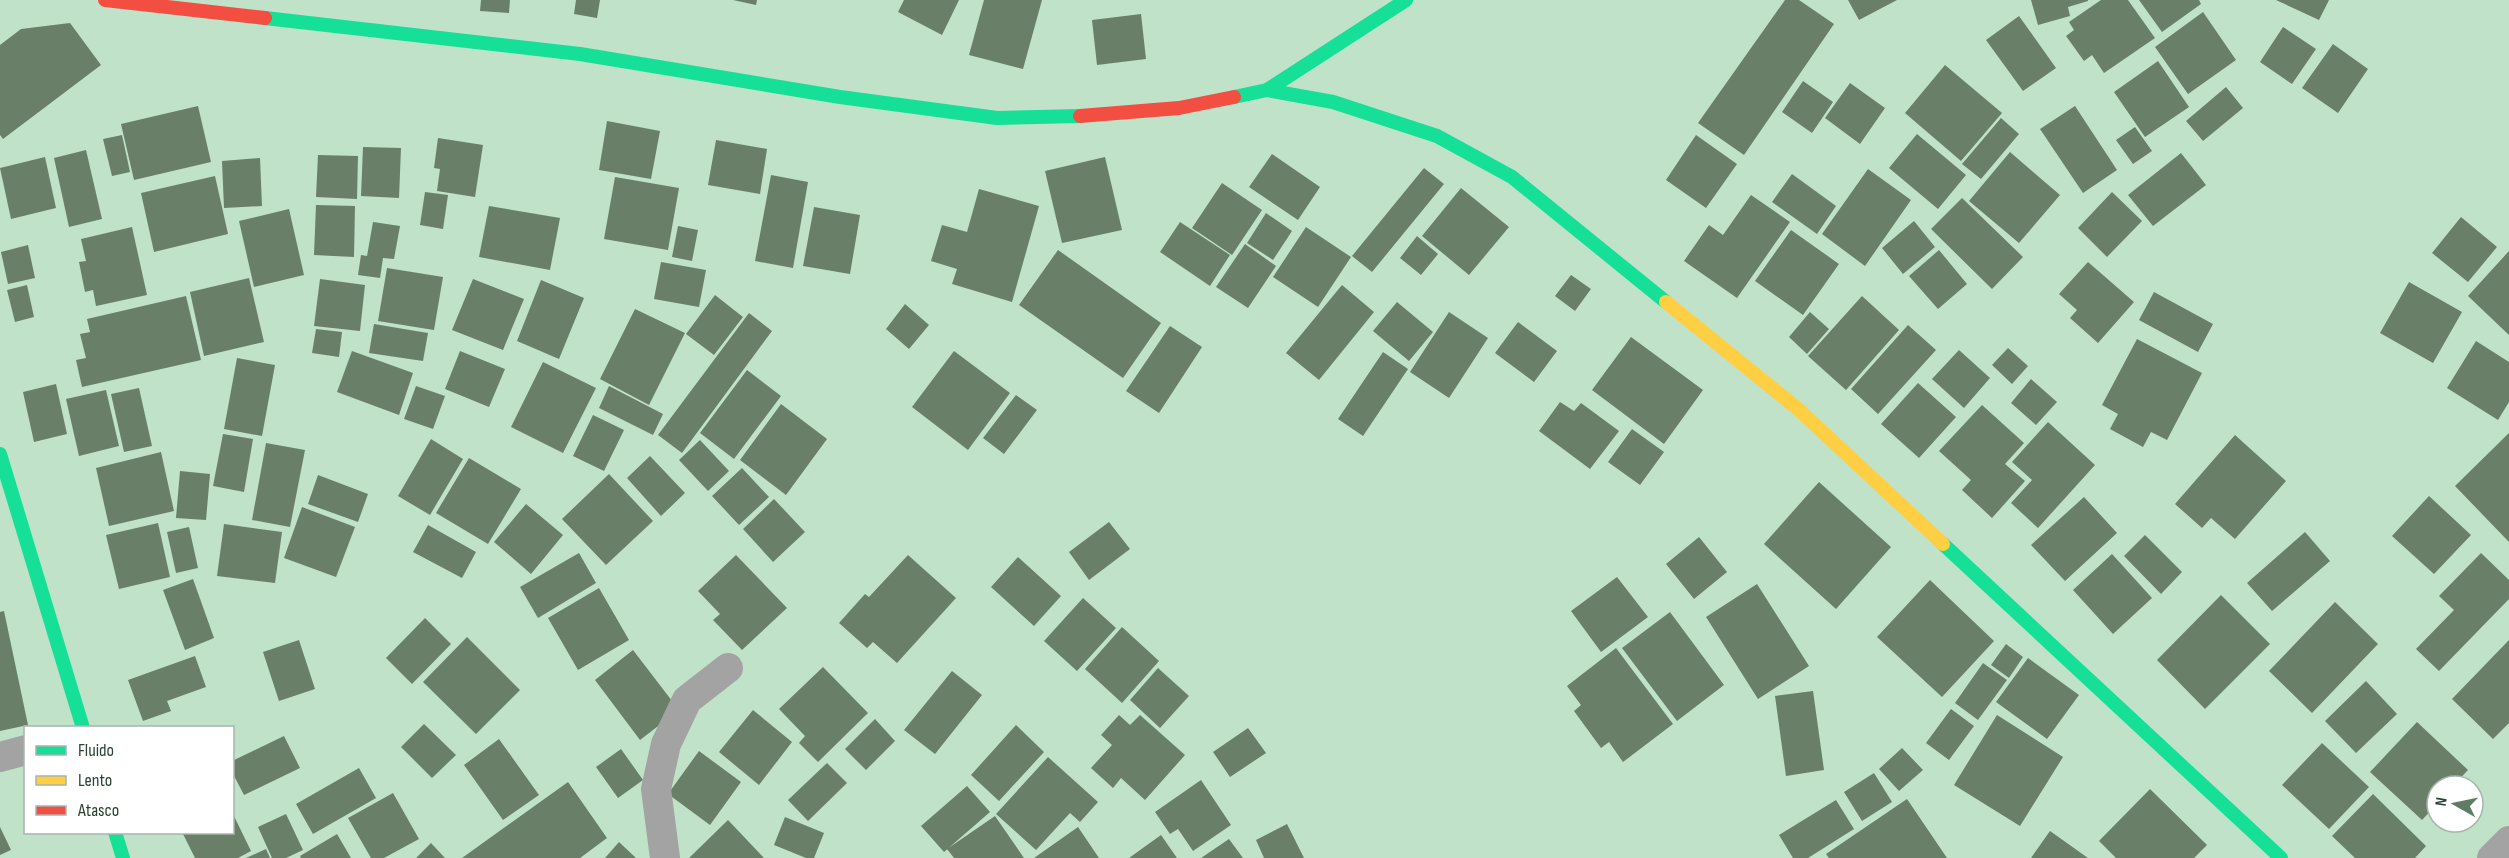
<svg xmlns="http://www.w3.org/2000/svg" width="2509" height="858" font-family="'Sofia Sans Condensed',sans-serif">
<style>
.building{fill:#6a7f67}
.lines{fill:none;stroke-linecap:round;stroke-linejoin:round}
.street{stroke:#a4a3a4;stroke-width:30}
.fast{stroke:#16e098;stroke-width:14}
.slow{stroke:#ffcf43;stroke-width:14}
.jam{stroke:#f24e42;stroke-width:14}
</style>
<rect width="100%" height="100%" fill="#bfe2c8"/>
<path class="building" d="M481 0H510L509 13 480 11Z
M576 0H600L597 18 574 14Z
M733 0H757L756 5Z
M904 0H959L942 35 898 12Z
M984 0H1042L1023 69 969 55Z
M1785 0H1799L1834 24 1744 155 1698 123Z
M1848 0H1897L1859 20Z
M2031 0H2088V1L2068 7 2070 16 2038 25Z
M2101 0H2128L2155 38 2104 73 2092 55 2084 61 2066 36 2074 30 2069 22Z
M2139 0H2199L2201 4 2162 32Z
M2276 0H2329L2319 20Z
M2203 12 2236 60 2188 94 2155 47Z
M1141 14 1146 59 1097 65 1092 20Z
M2019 16 2056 68 2023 91 1986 40Z
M70 23 101 65 3 139 0 135V45L21 29Z
M2283 27 2316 49 2292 84 2260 62Z
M2333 44 2368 69 2338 113 2302 88Z
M2158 61 2189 107 2145 137 2114 92Z
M1945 65 2002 113 1961 161 1905 113Z
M1803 81 1833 102 1812 133 1782 112Z
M1850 83 1885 108 1860 144 1825 118Z
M2226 87 2243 108 2203 141 2186 121Z
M198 106 211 162 134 180 121 124Z
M2075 106 2117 170 2083 193 2040 129Z
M2001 118 2019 134 1981 179 1962 164Z
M607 121 660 131 651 179 599 170Z
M2135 127 2152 151 2133 164 2116 140Z
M1917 134 1966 175 1938 209 1889 168Z
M122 135 130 172 112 176 103 139Z
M1696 135 1737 164 1706 208 1666 180Z
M438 138 483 145 475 197 437 191 440 169 434 168Z
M716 140 767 149 760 194 708 185Z
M363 147 401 148 399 198 361 196Z
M86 150 102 219 69 227 54 158Z
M2010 152 2060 195 2019 243 1969 201Z
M2181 153 2206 185 2153 226 2128 195Z
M1272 154 1320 187 1298 220 1249 187Z
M318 155 358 156 357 199 316 197Z
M45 157 56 208 11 219 0 168Z
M1105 157 1122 230 1062 243 1045 171Z
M260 158 262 206 224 208 222 161Z
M1424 168 1444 184 1372 272 1352 256Z
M1868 169 1911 200 1865 266 1822 234Z
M1792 174 1836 206 1817 234 1772 202Z
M771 175 808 182 793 268 755 261Z
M215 176 228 234 154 252 141 193Z
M615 177 679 188 668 250 604 239Z
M1222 183 1262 210 1232 255 1192 228Z
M1461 188 1509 227 1469 275 1422 236Z
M979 189 1039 206 1012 302 952 284 957 269 931 261 942 225 967 232Z
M425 192 448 195 443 229 420 225Z
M2112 192 2142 221 2107 257 2078 228Z
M1751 195 1790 222 1737 298 1684 261 1709 225 1723 235Z
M1962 198 2023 257 1992 289 1931 229Z
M316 205 355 206 354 257 314 255Z
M489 206 560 218 550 270 479 257Z
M814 207 860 215 850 274 803 266Z
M289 209 304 275 254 287 239 221Z
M1266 213 1292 231 1273 260 1247 243Z
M2461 217 2497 247 2468 282 2432 253Z
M1914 221 1935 247 1903 274 1882 248Z
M373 222 400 226 394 259 383 258 380 278 358 275 361 255 367 256Z
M1180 222 1230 255 1210 286 1160 252Z
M678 226 698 230 692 261 672 257Z
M132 227 147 295 96 306 93 290 85 292 79 262 86 261 81 239Z
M1306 227 1351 257 1318 307 1273 277Z
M1791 230 1839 264 1803 315 1755 281Z
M1417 236 1438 254 1421 275 1400 258Z
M1245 244 1276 266 1248 308 1216 287Z
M28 245 35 278 8 284 1 252Z
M1058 250 1161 323 1123 378 1019 305Z
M1939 250 1967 284 1938 309 1909 276Z
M2509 251V335L2468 296Z
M661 262 706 270 699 307 654 299Z
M2088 262 2134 302 2098 343 2070 318 2077 310 2059 294Z
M387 268 443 277 434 330 378 321Z
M1571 275 1591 289 1575 311 1555 296Z
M249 278 264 342 204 356 190 292Z
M320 279 365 285 360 331 314 326Z
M473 279 524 299 503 350 452 330Z
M541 280 584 298 559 359 517 341Z
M2409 282 2462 312 2433 363 2380 333Z
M27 285 34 317 15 322 7 290Z
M1342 285 1374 312 1319 380 1286 353Z
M2154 292 2213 324 2198 352 2139 320Z
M715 295 743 317 714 355 686 334Z
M186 296 201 360 82 387 76 360 86 358 80 334 90 332 87 319Z
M1862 296 1899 330 1846 390 1808 356Z
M1397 302 1433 332 1409 361 1373 331Z
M905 304 929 325 909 349 886 329Z
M635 309 685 333 649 405 600 379Z
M1449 312 1488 338 1449 398 1410 372Z
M1810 312 1829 329 1807 354 1789 337Z
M749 313 772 331 682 453 658 435Z
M1518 322 1557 351 1534 382 1495 353Z
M374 324 428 333 423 361 369 353Z
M1908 325 1936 350 1878 414 1851 389Z
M1170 326 1202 347 1159 413 1126 391Z
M316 329 342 332 339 357 312 353Z
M1631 337 1703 390 1664 444 1592 390Z
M2137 339 2202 373 2167 440 2151 432 2143 447 2110 429 2118 414 2102 405Z
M2476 341 2509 362V402L2498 420 2447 388Z
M2008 348 2028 366 2012 384 1992 365Z
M1959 350 1990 378 1964 408 1932 379Z
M352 351 413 373 399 415 337 392Z
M460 351 505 369 489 407 445 389Z
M954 351 1010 393 968 450 912 407Z
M1383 352 1408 369 1363 436 1338 419Z
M237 358 275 365 262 436 224 429Z
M543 362 596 388 563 453 511 427Z
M747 370 781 396 734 459 700 433Z
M2031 379 2057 402 2036 425 2011 403Z
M1918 383 1956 417 1919 458 1881 424Z
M56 384 67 434 34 442 23 392Z
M416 386 445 396 433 429 404 419Z
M609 386 663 414 653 435 599 408Z
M139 388 152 446 124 452 111 394Z
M106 390 119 446 79 456 66 399Z
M1016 395 1037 410 1004 454 983 438Z
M1560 402 1574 411 1581 403 1619 431 1590 469 1539 431Z
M781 404 827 439 786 495 740 460Z
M1982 405 2024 443 2005 464 2025 481 1992 518 1962 490 1971 480 1939 451Z
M593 415 624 430 604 471 573 456Z
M2048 422 2095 465 2038 528 2011 503 2032 480 2012 462Z
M1632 429 1664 452 1640 485 1608 462Z
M2509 433V542L2455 486Z
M223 434 253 439 244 492 213 486Z
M2235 435 2286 481 2235 539 2211 518 2202 528 2175 504Z
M431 439 463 459 430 515 398 496Z
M700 440 729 471 708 491 679 460Z
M266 443 305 450 290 527 252 520Z
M161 452 174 511 109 526 96 468Z
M650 456 685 493 661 516 627 478Z
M469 458 521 489 488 544 436 513Z
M742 468 769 497 739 525 712 496Z
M180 471 210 474 206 520 176 518Z
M609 474 653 521 606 565 562 519Z
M318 475 368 494 358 522 308 504Z
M1819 482 1891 547 1836 609 1764 544Z
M2429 496 2471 535 2434 574 2392 536Z
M2084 497 2117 533 2065 581 2031 545Z
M774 499 805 532 773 562 743 529Z
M526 504 563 535 531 574 494 542Z
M302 507 355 527 336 577 284 558Z
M1109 522 1130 549 1089 580 1069 552Z
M158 523 170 577 119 589 106 535Z
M224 524 282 532 275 583 217 576Z
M428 525 476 552 462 578 413 552Z
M189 527 198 568 176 573 167 532Z
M2305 532 2330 561 2272 611 2247 583Z
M2145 535 2182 572 2161 594 2124 556Z
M1699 537 1727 572 1694 599 1666 564Z
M579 553 596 583 538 618 520 587Z
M2481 553 2509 580V599L2439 671 2416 649 2454 610 2439 596Z
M2112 554 2152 598 2113 634 2073 590Z
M736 555 787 608 742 650 713 620 720 614 698 591Z
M908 555 956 598 897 663 873 642 867 648 839 623 865 594 869 597Z
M1018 557 1061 596 1034 626 991 587Z
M1617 577 1648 617 1601 652 1571 611Z
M193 579 214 638 185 650 163 590Z
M1930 580 1994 641 1942 697 1877 637Z
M1757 584 1809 666 1758 699 1706 617Z
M599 588 629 640 578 670 548 618Z
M2221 595 2270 644 2205 709 2157 660Z
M1083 598 1116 628 1077 671 1044 641Z
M2335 602 2378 644 2312 713 2269 671Z
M4 611 28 725 0 731V612Z
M1670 612 1724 685 1677 721 1622 648Z
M425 618 451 644 412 684 386 658Z
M1122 627 1159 661 1122 703 1085 669Z
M467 637 520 690 476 734 423 682Z
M299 640 315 689 279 701 263 652Z
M2509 640V723L2493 739 2452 699Z
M2006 644 2023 657 2009 678 1991 665Z
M1616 648 1673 724 1623 762 1609 742 1601 748 1574 711 1581 705 1567 686Z
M633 650 679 710 640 740 595 680Z
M195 656 206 687 167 701 171 711 143 721 128 680Z
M2028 658 2079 695 2047 739 1996 702Z
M1983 663 2007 680 1978 720 1955 703Z
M823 667 868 713 818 762 799 743 805 736 779 709Z
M1158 668 1189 696 1160 728 1130 700Z
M952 671 982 695 935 754 904 730Z
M2366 681 2397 714 2356 753 2325 721Z
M1813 691 1824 770 1786 776 1775 696Z
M1951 709 1974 726 1949 760 1926 743Z
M753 710 792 742 759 785 719 752Z
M1119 715 1130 725 1140 715 1185 755 1145 800 1121 778 1113 788 1091 768 1112 745 1101 735Z
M1997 715 2063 757 2020 826 1954 785Z
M875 719 895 741 866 770 845 749Z
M2417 722 2468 770 2453 786H2437V804L2422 820 2370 772Z
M424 724 456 755 432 778 401 747Z
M1016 725 1044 752 999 801 971 775Z
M1248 728 1266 753 1230 777 1213 752Z
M284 736 300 768 244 795 232 772V761Z
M499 739 539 795 503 820 464 765Z
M2322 743 2369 787 2329 829 2282 785Z
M1902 748 1923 770 1899 791 1879 769Z
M621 749 643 780 618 798 596 767Z
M699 751 741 782 710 825 668 794Z
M1048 757 1098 802 1080 822 1070 813 1036 850 996 814Z
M827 763 847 783 808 821 788 800Z
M359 768 376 798 313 834 296 804Z
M1874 773 1892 802 1862 821 1844 792Z
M1201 780 1231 825 1193 851 1178 829 1170 834 1155 812Z
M568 782 607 838 580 858H462Z
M967 786 990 812 944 852 921 826Z
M2150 789 2207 845 2194 858H2116L2099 841Z
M393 793 419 839 384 858H371L348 818Z
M2373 794 2426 846 2415 858H2355L2332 836Z
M1907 799 1947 858H1829L1826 854Z
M1836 800 1854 829 1808 858H1793L1779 835Z
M232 812 251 851 238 858H195L182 832H232Z
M286 814 303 850 286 858H272L258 827Z
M995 816 1024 858H954L947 849Z
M785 817 824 833 814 858H806L774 845Z
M728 820 764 858H689Z
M1287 824 1304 858H1264L1256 840Z
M0 827 11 850 0 855Z
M1078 827 1099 858H1034Z
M2050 831 2088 858H2031Z
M337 834 351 858H301L300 856Z
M1161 835 1177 858H1129Z
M1229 839 1243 858H1201Z
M619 842 636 858H605Z
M431 843 445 858H416Z
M266 849 270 858H246Z"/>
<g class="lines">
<path class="street" d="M0 757 26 750
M665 858 656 789 666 744 687 700 728 668
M2492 858 2509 841"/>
<path class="fast" d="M265 18 580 54 840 97 997 118 1080 116
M1267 90 1333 102 1437 136 1512 177 1666 302
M1234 97 1267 90 1406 0
M0 454 83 728
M1943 544 2281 858
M115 832 123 858"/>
<path class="slow" d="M1666 302 1798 409 1943 544"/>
<path class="jam" d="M105 0 265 18
M1080 116 1179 108 1234 97"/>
</g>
<rect x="24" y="726" width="210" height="108" fill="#ffffff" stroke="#a9b4ac" stroke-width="1.5"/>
<rect x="36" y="746" width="30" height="9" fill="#16e098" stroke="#a9b4ac" stroke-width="1.5"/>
<text x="78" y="756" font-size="18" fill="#294430">Fluido</text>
<rect x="36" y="776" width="30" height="9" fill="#ffcf43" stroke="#a9b4ac" stroke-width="1.5"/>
<text x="78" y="786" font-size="18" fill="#294430">Lento</text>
<rect x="36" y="806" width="30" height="9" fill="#f24e42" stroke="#a9b4ac" stroke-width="1.5"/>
<text x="78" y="816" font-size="18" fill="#294430">Atasco</text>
<g transform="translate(2455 804) rotate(279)"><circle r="28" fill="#ffffff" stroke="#a9b4ac" stroke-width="1.5"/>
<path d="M0-4.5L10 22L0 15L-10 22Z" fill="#5e7b65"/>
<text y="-9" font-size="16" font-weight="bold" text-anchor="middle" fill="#294430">N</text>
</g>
</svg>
